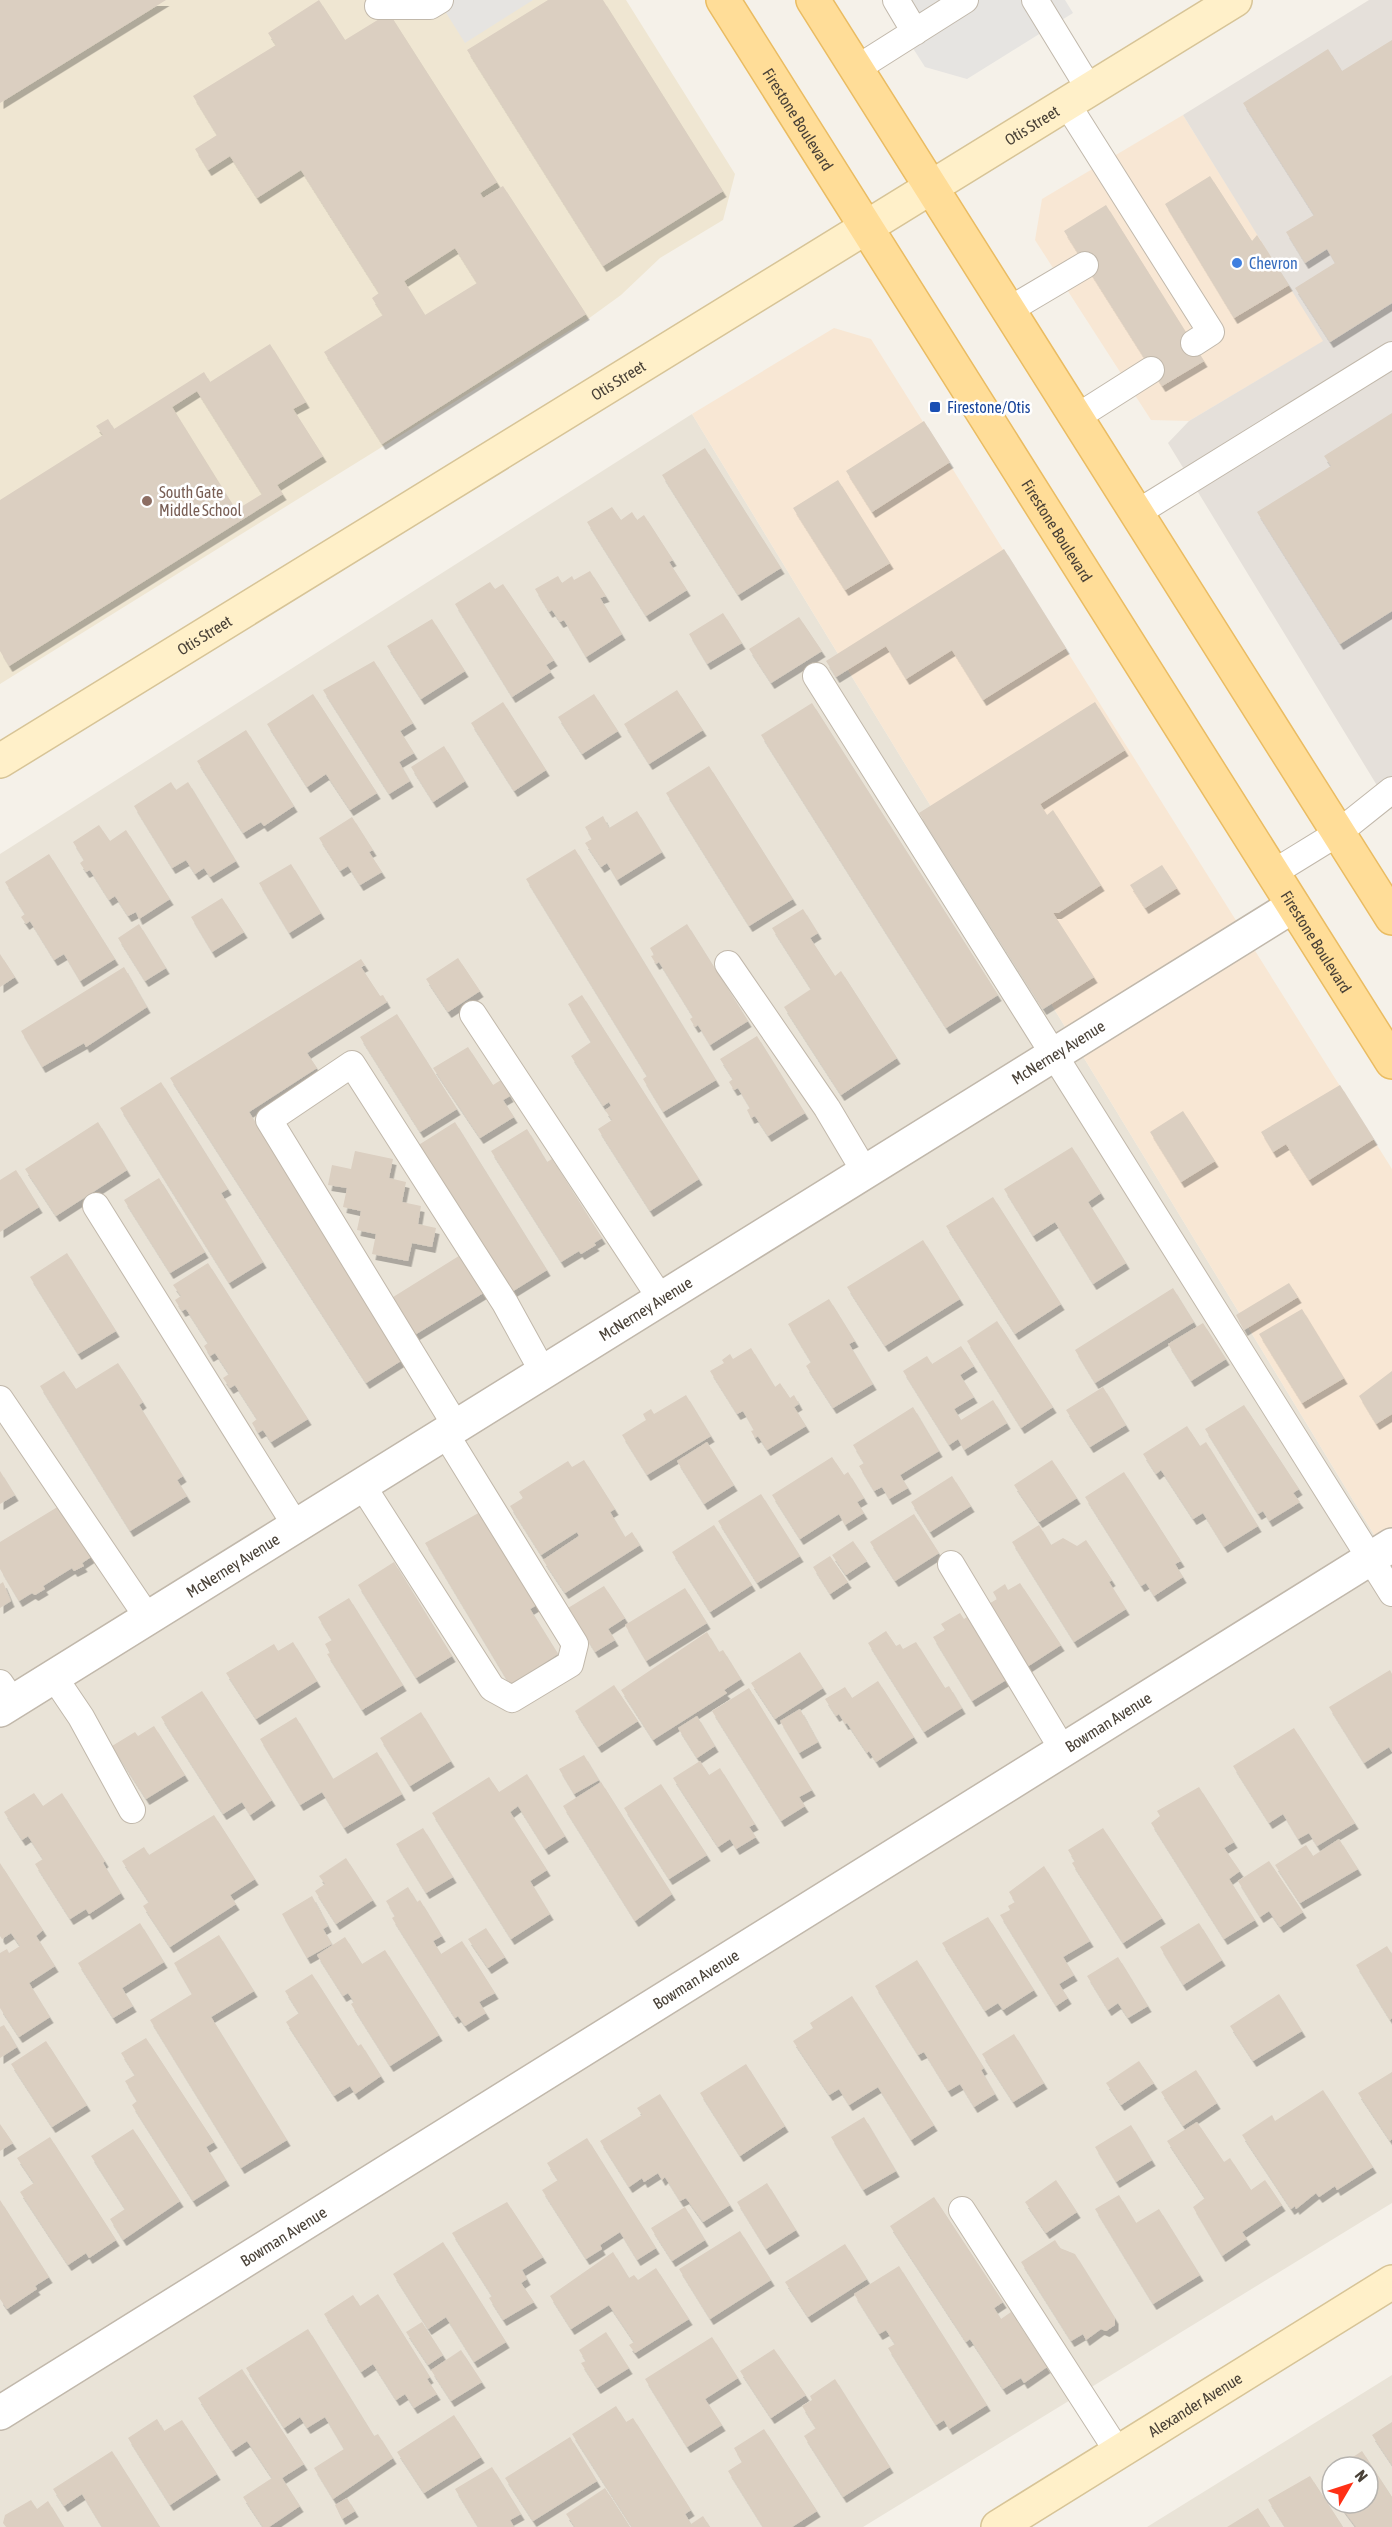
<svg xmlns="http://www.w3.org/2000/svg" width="1392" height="2527" font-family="'Asap Condensed',sans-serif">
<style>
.residential{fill:#e9e3d7;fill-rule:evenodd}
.commercial{fill:#f8e7d4}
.industrial{fill:#e5e0da}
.education{fill:#efe6d2}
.parking{fill:#e6e4e1}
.building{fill:#dbcfc1;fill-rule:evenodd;filter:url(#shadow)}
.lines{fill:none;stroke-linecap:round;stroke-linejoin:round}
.lane-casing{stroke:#c1b8ab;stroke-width:28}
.street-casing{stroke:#c1b8ab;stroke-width:36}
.secondary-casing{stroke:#d7c497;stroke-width:36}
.primary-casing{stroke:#eabc62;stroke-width:36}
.lane{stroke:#fff;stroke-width:26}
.street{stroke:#fff;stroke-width:33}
.secondary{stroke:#fff0c9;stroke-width:33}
.primary{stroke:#ffdd98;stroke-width:33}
.shop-dot{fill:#3f7fe0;stroke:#fff;stroke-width:2}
.transit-dot{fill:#1a4fb4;stroke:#fff;stroke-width:2}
.education-dot{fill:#8d6e63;stroke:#fff;stroke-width:2}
.labels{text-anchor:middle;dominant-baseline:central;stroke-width:5;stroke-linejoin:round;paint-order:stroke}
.street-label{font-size:16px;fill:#494137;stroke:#fff}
.shop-label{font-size:16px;fill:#366cbe;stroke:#fff;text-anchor:start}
.transit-label{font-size:16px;fill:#164399;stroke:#fff;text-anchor:start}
.education-label{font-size:16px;fill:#785e54;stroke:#fff;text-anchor:start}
</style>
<defs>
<filter id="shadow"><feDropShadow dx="3.5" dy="6" stdDeviation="0" flood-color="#0004"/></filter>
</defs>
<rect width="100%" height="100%" fill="#f5f1e9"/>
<path class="residential" d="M692 414 1392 1564V2203L863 2527H0V854Z
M1392 2375V2527H1147ZM1332 2467H1368V2503H1332Z"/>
<path class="commercial" d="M1183 115 1324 341 1189 421 1151 420 1035 240 1042 199Z
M834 328 871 339 1392 1169V1564L692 414Z"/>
<path class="industrial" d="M1369 0H1392V810L1168 443 1189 421 1323 341 1183 115Z"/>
<path class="education" d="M0 0H626L735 174 723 220 660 258 621 295 588 319 0 684Z"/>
<path class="parking" d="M438 0H533L465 43Z
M882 0H1065L1073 13 967 79 925 67Z"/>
<path class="building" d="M0 0H166L0 103Z
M319 0 345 40 389 13 497 182 480 193 483 198 503 186 586 314 382 444 324 352 383 315 372 298 379 293 301 170 257 198 230 156 208 170 195 149 217 135 193 96 276 45 268 33ZM455 248 477 283 425 315 404 281Z
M548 0H603L723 191 603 266 467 50Z
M1392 40V303L1330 342 1295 288 1335 263 1327 249 1305 263 1286 232 1314 215 1243 103 1328 49 1342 71Z
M1210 176 1252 241 1257 235 1289 285 1234 318 1165 204Z
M1106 205 1204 361 1162 386 1064 231Z
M270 344 306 402 293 409 323 456 277 485 283 494 9 666 0 651V500L103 435 96 426 108 419 114 429 204 372 210 382ZM197 391 262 494 236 510 172 407Z
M1392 413V611L1340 644 1257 512 1331 466 1324 456Z
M924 421 950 462 872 512 846 471Z
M705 448 781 568 738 595 662 475Z
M838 480 890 563 845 590 793 508Z
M612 507 621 520 632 512 637 520 644 515 673 560 669 562 687 590 646 616 587 522Z
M1004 549 1066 648 983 700 952 650 906 679 886 646 836 677 826 661Z
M590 571 606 596 600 598 622 634 586 657 564 620 560 622 552 610 549 612 535 589 558 576 562 583 572 576 574 580Z
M490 582 495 589 503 584 554 660 546 665 551 672 512 697 455 604Z
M723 613 742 643 707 664 689 634Z
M799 617 822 651 771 683 749 649Z
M432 619 465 671 421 699 387 646Z
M374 661 413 723 400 731 414 753 399 762 410 781 389 794 323 690Z
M677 690 703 730 649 764 624 724Z
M313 694 377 793 350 810 326 774 307 787 267 724Z
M594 694 618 731 582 754 558 717Z
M503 702 546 770 514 791 471 723Z
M1095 702 1125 750 1040 804 1047 815 1053 810 1101 885 1058 913H1053L1094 977 1043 1009 919 813Z
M812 703 998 995 946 1028 761 735Z
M246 730 294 806 264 826 261 822 243 833 197 761Z
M444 746 465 781 433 802 411 767Z
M709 766 793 899 749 926 666 793Z
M171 782 176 790 188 782 236 861 210 877 204 868 195 874 186 860 172 868 134 806Z
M637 811 662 852 617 880 607 863 601 867 585 843 592 839 585 827 603 816 609 828Z
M352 817 373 850 369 852 382 872 360 885 348 866 340 871 319 838Z
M99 825 110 841 126 830 170 899 139 919 136 912 128 916 115 896 109 900 90 870 86 872 80 863 84 860 73 842Z
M575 849 716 1080 663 1112 643 1079 647 1076 526 879Z
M49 854 115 959 80 981 64 954 54 960 30 921 26 924 21 917 25 914 5 882Z
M291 864 321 913 289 933 259 883Z
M1162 865 1177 888 1145 908 1130 885Z
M222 898 244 932 212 952 191 917Z
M803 909 818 933 810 938 835 976 841 971 897 1058 841 1095 784 1007 811 989 772 928Z
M139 924 166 968 145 981 118 938Z
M687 924 748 1021 710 1045 698 1025 695 1027 690 1019 693 1017 659 962 656 964 651 956 654 955 650 948Z
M0 954 15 977 0 987Z
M458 958 480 991 448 1012 426 979Z
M361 959 365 965 361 967 380 996 383 995 387 1002 307 1053 317 1068 249 1112 404 1359 366 1383 170 1078Z
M124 967 147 1007 86 1047 84 1043 42 1067 21 1031Z
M582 995 699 1179 650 1211 598 1129 612 1120 605 1110 611 1106 609 1102 603 1106 571 1056 591 1042 568 1004Z
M397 1014 457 1109 420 1132 360 1037Z
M757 1036 805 1113 768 1136 755 1116 751 1118 747 1110 750 1108 738 1088 734 1090 729 1082 733 1079 720 1059Z
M468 1047 493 1085 501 1080 510 1096 503 1100 514 1117 480 1138 433 1068Z
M161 1082 228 1189 221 1193 263 1262 229 1283 120 1108Z
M1340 1085 1374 1139 1309 1180 1286 1144 1273 1152 1261 1132Z
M1183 1111 1215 1161 1181 1182 1150 1132Z
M98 1122 127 1170 56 1216 25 1169Z
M455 1122 547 1270 510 1293 417 1146Z
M527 1129 547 1162 552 1159 602 1238 594 1243 596 1245 581 1254 579 1251 561 1262 491 1151Z
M1072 1147 1101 1193 1088 1202 1126 1263 1093 1284 1055 1222 1033 1236 1004 1189Z
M355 1151 393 1159 389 1178 406 1182 402 1202 421 1206 418 1224 436 1228 432 1247 412 1243 408 1261 372 1254 376 1234 357 1230 361 1211 343 1207 347 1188 328 1185 332 1165 351 1169Z
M16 1170 39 1207 0 1232V1180Z
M159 1178 205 1252 170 1273 124 1200Z
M993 1197 1061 1304 1015 1334 946 1226Z
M923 1240 960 1299 885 1346 847 1287Z
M67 1253 116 1331 78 1354 30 1277Z
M462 1254 485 1292 413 1336 390 1299Z
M208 1263 308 1419 271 1442 263 1430 258 1433 252 1423 257 1419 235 1385 230 1388 223 1378 229 1374 215 1353 210 1356 204 1346 208 1343 186 1309 182 1311 175 1300 181 1296 173 1285Z
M1289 1283 1298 1297 1244 1330 1236 1315Z
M1173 1288 1194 1322 1095 1383 1075 1350Z
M829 1299 855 1341 849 1344 873 1384 833 1408 806 1366 811 1362 788 1324Z
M1302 1309 1344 1378 1302 1403 1259 1334Z
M997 1321 1053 1407 1021 1428 967 1341Z
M1203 1323 1226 1359 1191 1381 1168 1344Z
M961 1346 974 1366 960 1375 974 1397 954 1409 961 1420 993 1400 1007 1423 964 1450 958 1439 949 1445 903 1371 927 1356 932 1364Z
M751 1348 775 1387 780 1383 790 1398 794 1395 799 1404 794 1407 806 1426 767 1450 758 1436 755 1438 751 1431 754 1430 743 1411 737 1414 710 1371 724 1363 722 1360 730 1354 733 1359Z
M118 1363 143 1402 139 1405 183 1476 177 1480 187 1496 130 1531 40 1386 64 1371 76 1389Z
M1392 1371V1414L1376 1424 1359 1396Z
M1103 1387 1126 1425 1090 1447 1066 1410Z
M686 1395 711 1436 647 1475 622 1435 646 1420 643 1414 651 1409 654 1414Z
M1244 1405 1299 1489 1293 1493 1300 1502 1269 1521 1263 1511 1258 1514 1205 1429Z
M913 1407 939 1451 900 1475 908 1488 889 1499 882 1487 874 1491 859 1466 864 1463 853 1445Z
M1187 1426 1200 1446 1206 1442 1258 1526 1224 1547 1203 1513 1193 1519 1161 1470 1156 1474 1143 1454Z
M707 1442 734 1485 704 1504 677 1461Z
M832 1457 844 1475 848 1472 864 1498 857 1502 864 1513 845 1525 839 1514 800 1539 772 1495Z
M584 1460 615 1509 610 1512 625 1537 632 1532 640 1545 565 1593 543 1560 579 1536 577 1532 541 1555 510 1506 523 1498 519 1492 568 1461 572 1467Z
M1052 1460 1077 1498 1039 1522 1014 1485Z
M0 1471 15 1495 0 1504Z
M1124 1472 1181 1561 1175 1564 1183 1577 1154 1596 1146 1583 1141 1586 1085 1497Z
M952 1476 971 1506 930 1532 911 1502Z
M761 1494 800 1556 757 1583 718 1521Z
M64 1503 94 1555 82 1563 84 1566 74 1571 72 1568 43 1586 45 1589 35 1595 32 1593 19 1601 0 1569V1542Z
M482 1511 540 1603 530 1609 558 1654 510 1685 425 1543Z
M914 1514 939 1553 895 1581 870 1542Z
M714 1525 752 1585 710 1612 672 1552Z
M1039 1525 1051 1545 1063 1538 1077 1546 1086 1540 1112 1580 1109 1582 1126 1609 1074 1642 1012 1542Z
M853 1541 867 1561 846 1575 832 1555Z
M830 1556 848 1582 830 1594 813 1567Z
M394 1562 452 1656 416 1678 358 1585Z
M3 1582 11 1601 0 1608V1584Z
M1020 1583 1061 1645 1027 1667 987 1605 997 1599 993 1592 1005 1584 1008 1590Z
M604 1586 625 1618 608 1629 615 1640 595 1652 568 1608Z
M685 1588 707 1623 646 1661 625 1625Z
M349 1598 403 1685 362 1710 327 1654 330 1653 325 1644 332 1640 318 1617Z
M960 1613 964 1619 967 1617 1006 1680 972 1701 933 1637 945 1630 941 1624Z
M886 1631 896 1646 900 1644 903 1649 916 1642 945 1688 949 1686 962 1708 924 1732 868 1643Z
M707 1632 719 1652 723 1650 741 1679 724 1690 727 1693 653 1740 621 1690Z
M293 1642 317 1681 256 1719 226 1673 274 1644 278 1651Z
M800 1652 823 1688 775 1719 751 1683Z
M1390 1670 1392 1674V1752L1389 1747 1364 1763 1329 1707Z
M878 1681 914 1737 876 1762 869 1751 867 1753 847 1723 845 1724 839 1714 836 1716 825 1699 845 1687 852 1698Z
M614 1685 638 1721 598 1747 575 1711Z
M749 1688 812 1790 799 1797 805 1806 781 1821 712 1711Z
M202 1691 272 1800 250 1815 242 1802 223 1814 161 1717Z
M800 1709 818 1742 799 1753 780 1721Z
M421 1712 451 1761 410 1786 380 1738Z
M697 1716 715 1746 697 1758 678 1728Z
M296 1717 333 1779 377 1752 402 1794 344 1828 322 1792 300 1805 260 1739Z
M154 1726 185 1775 146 1799 112 1746 135 1732 138 1736Z
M1294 1728 1355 1823 1317 1846 1309 1833 1298 1839 1283 1814 1269 1823 1233 1766Z
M584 1755 599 1780 574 1794 559 1769Z
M700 1761 709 1775 720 1768 755 1824 749 1827 756 1837 736 1849 730 1839 718 1847 673 1778Z
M527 1774 565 1836 545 1849 518 1806 510 1812 547 1870 530 1881 550 1914 511 1939 432 1813 489 1777 499 1792Z
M601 1782 672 1894 635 1921 563 1806Z
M661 1784 707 1855 669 1879 624 1808Z
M1199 1787 1234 1842 1224 1848 1240 1871 1229 1879 1255 1920 1224 1939 1151 1823 1160 1816 1157 1811Z
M34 1793 43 1806 62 1793 105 1861 103 1863 121 1893 89 1914 86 1909 70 1919 35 1864 43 1859 28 1836 22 1840 4 1812Z
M214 1815 255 1879 230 1895 236 1904 170 1947 143 1906 149 1902 122 1861 144 1847 149 1855Z
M423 1828 453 1877 426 1893 396 1844Z
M1103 1828 1162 1918 1123 1943 1072 1863 1075 1861 1068 1850Z
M1339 1839 1358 1869 1300 1903 1275 1865 1306 1845 1313 1856Z
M346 1858 373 1900 336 1924 315 1891 325 1884 319 1876Z
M1269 1861 1303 1912 1280 1927 1269 1911 1260 1917 1238 1881Z
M0 1863 43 1930 36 1936 55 1966 29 1983 50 2017 19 2037 0 2008V1953L7 1949 9 1953 20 1946 11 1933 2 1939 0 1936Z
M1044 1866 1090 1941 1063 1957 1074 1975 1059 1984 1068 1998 1056 2006 1000 1915 1010 1910 1008 1906 1015 1902 1009 1892Z
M408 1887 417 1902 420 1900 442 1936 433 1941 441 1954 462 1941 495 1993 479 2002 486 2013 465 2026 458 2016 455 2018 392 1918 395 1916 386 1901Z
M312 1896 328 1926 323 1929 332 1944 307 1958 282 1914Z
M988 1917 1034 1990 1003 2010 998 2003 985 2011 942 1943Z
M140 1923 164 1962 122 1988 133 2006 113 2018 78 1963Z
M1199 1923 1222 1960 1183 1985 1160 1947Z
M486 1928 505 1957 488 1968 468 1939Z
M219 1935 254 1991 211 2017 287 2140 241 2168 150 2020 192 1994 174 1963Z
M345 1937 362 1964 385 1950 439 2035 390 2066 351 2004 354 2002 348 1993 343 1996 317 1955Z
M1387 1946 1392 1954V2018L1390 2020 1356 1965Z
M1118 1957 1148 2006 1128 2018 1118 2003 1108 2010 1087 1976Z
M917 1960 984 2068 981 2070 995 2094 974 2107 960 2084 948 2091 924 2052 918 2055 875 1986Z
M312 1974 358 2046 361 2044 381 2076 355 2094 350 2086 334 2096 286 2022 299 2013 285 1991Z
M1279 1994 1302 2031 1253 2061 1230 2026Z
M852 1996 934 2125 911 2140 878 2087 849 2105 839 2089 829 2095 793 2041 813 2028 810 2023Z
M4 2025 17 2047 0 2058V2027Z
M1014 2034 1044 2083 1013 2102 982 2054Z
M146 2038 214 2142 206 2147 226 2180 193 2201 132 2105 137 2101 125 2081 135 2075 121 2053Z
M46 2041 87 2105 52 2127 11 2064Z
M1139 2061 1154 2083 1121 2105 1106 2083Z
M746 2064 785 2126 740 2156 700 2093Z
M1196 2070 1217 2103 1183 2126 1161 2092Z
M1392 2072V2139L1390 2141 1358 2093Z
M1323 2090 1373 2167 1337 2190 1335 2186 1319 2197 1316 2193 1296 2209 1295 2206 1291 2209 1242 2135 1272 2115 1275 2121Z
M660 2094 730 2205 703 2222 686 2198 680 2201 665 2177 662 2180 658 2173 644 2182 642 2178 629 2187 600 2141 642 2115 637 2108Z
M864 2117 896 2171 863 2190 831 2137Z
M1197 2122 1224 2162 1230 2158 1251 2190 1265 2180 1282 2205 1242 2232 1247 2239 1222 2256 1193 2207 1205 2198 1167 2141Z
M0 2124 13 2143 0 2151Z
M1131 2125 1152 2160 1116 2182 1095 2147Z
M133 2129 180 2201 123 2240 110 2219 125 2209 91 2156Z
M50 2137 116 2240 89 2258 86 2253 68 2265 20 2192 34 2183 17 2158Z
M587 2138 656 2248 637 2260 620 2232 600 2245 602 2249 586 2259 542 2190 558 2180 547 2163Z
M1056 2180 1077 2212 1046 2233 1025 2202Z
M767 2183 796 2230 766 2249 737 2202Z
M1119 2195 1136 2223 1159 2209 1200 2275 1153 2304 1095 2209Z
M934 2197 1003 2302 994 2308 1001 2319 1011 2312 1047 2367 1024 2383 1021 2378 1003 2389 970 2339 966 2342 890 2226Z
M0 2200 49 2277 35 2286 37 2289 7 2309 0 2299Z
M507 2202 543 2257 522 2270 527 2279 521 2283 534 2302 503 2320 489 2298 492 2296 452 2233Z
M685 2207 705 2240 672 2261 651 2228Z
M740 2231 771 2280 710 2319 679 2269Z
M1055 2240 1060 2248 1075 2254 1115 2318V2325L1106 2331 1101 2329 1086 2340 1083 2334 1071 2341 1021 2262Z
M443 2242 506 2342 474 2362 446 2317 428 2329 393 2274Z
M845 2244 867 2279 808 2317 785 2282Z
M613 2252 629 2278 634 2275 638 2280 656 2268 689 2319 635 2353 629 2345 634 2342 609 2305 571 2329 550 2296Z
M899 2266 987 2405 949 2429 944 2420 936 2425 888 2348 895 2344 886 2330 879 2334 854 2294Z
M378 2294 430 2377 427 2379 437 2394 414 2408 405 2394 396 2400 373 2364 361 2372 324 2314 353 2295 360 2306Z
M422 2322 443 2355 428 2365 406 2332Z
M308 2329 374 2436 378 2434 393 2458 333 2499 314 2468 344 2449 325 2417 307 2428 300 2417 284 2428 246 2368Z
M606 2332 629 2368 597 2388 581 2363 586 2361 579 2350Z
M712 2337 738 2378 705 2399 722 2425 687 2447 645 2379Z
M774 2349 806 2395 771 2418 740 2371Z
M461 2350 482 2382 451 2401 431 2370Z
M242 2369 304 2464 282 2478 300 2506 269 2527H263L243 2497 272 2478 247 2441 232 2451 198 2398Z
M835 2379 890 2467 843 2497 804 2436 816 2428 802 2406 812 2400 810 2396Z
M616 2406 626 2422 633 2418 691 2510 685 2514 691 2524 703 2516 710 2527H632L572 2434Z
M454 2415 481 2457 424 2493 397 2452Z
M157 2419 164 2431 182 2420 217 2474 170 2505 128 2438Z
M1392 2422V2465L1372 2435Z
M764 2429 817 2511 792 2527H763L728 2471 742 2462 734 2448Z
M570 2437 597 2481 533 2521 505 2478Z
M112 2451 160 2527H102L82 2494 64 2506 53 2489Z
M1362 2451 1392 2497V2527H1356L1338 2503H1368V2467H1338Z
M492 2467 521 2514 510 2520 514 2527H478L455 2489Z
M1332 2471V2493L1322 2477Z
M1310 2476 1343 2527H1285L1268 2500Z
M605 2488 630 2527H575L566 2514Z
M347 2498 355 2511 342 2519 335 2505Z
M31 2500 37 2509 48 2501 64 2527H6L3 2523 5 2515Z
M1258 2508 1270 2527H1227Z"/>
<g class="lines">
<g class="lane-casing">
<path id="lane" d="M896 0 915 32
M1035 0 1090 90
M378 6H430L440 0
M856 69 965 0
M1067 104 1211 332 1194 343
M1009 310 1085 265
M1077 417 1151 370
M1137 513 1392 355
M816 676 1392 1593
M1273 873 1338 833 1392 790
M728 964 827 1108 865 1172
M473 1014 661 1299
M96 1206 296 1526
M0 1399 148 1618
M456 1426 269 1120 352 1064 505 1303 543 1372
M362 1485 492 1688 512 1699 570 1664 575 1644 445 1433
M951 1564 1063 1750
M54 1677 81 1717 132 1810
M0 1683 13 1702
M962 2210 1118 2452"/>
</g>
<g class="street-casing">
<g id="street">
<path id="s1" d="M0 1710 1293 906"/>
<path id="s2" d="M0 2413 1392 1545"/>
</g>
</g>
<g class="secondary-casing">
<g id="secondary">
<path id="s3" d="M0 761 1235 0"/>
<path id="s4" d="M998 2527 1392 2282"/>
</g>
</g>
<g class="primary-casing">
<g id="primary">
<path id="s5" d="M723 0 1392 1062"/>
<path d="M813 0 1392 918"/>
</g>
</g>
<use href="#lane" class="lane"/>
<use href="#street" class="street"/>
<use href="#secondary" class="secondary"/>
<use href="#primary" class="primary"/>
</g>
<circle class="shop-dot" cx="1237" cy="263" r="6"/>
<rect class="transit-dot" x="929" y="401" width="12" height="12" rx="3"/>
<circle class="education-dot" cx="147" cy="501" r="6"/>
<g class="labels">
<g class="street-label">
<text stroke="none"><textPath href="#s5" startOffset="141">Firestone Boulevard</textPath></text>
<text stroke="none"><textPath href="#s3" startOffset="1212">Otis Street</textPath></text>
<text stroke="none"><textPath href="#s3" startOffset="726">Otis Street</textPath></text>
<text stroke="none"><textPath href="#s5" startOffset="627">Firestone Boulevard</textPath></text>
<text stroke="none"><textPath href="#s3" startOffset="240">Otis Street</textPath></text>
<text stroke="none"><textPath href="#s5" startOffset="1113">Firestone Boulevard</textPath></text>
<text stroke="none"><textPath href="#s1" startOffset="1246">McNerney Avenue</textPath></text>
<text stroke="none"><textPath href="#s1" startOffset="760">McNerney Avenue</textPath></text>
<text stroke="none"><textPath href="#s1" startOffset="274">McNerney Avenue</textPath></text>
<text stroke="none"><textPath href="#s2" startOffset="1306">Bowman Avenue</textPath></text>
<text stroke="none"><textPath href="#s2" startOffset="820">Bowman Avenue</textPath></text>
<text stroke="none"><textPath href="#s2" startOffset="334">Bowman Avenue</textPath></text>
<text stroke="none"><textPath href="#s4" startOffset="232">Alexander Avenue</textPath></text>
</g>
<g class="shop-label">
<text x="1249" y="263">Chevron</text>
</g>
<g class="transit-label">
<text x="947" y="407">Firestone/Otis</text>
</g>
<g class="education-label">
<text x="159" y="492">South Gate<tspan x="159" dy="18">Middle School</tspan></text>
</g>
</g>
<g transform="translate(1350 2485) rotate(51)"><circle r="28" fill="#ffffff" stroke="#b6b3af" stroke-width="1.5"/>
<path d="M0-4.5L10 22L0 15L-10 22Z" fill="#ff3016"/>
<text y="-9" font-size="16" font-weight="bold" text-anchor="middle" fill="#494137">N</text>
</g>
</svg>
